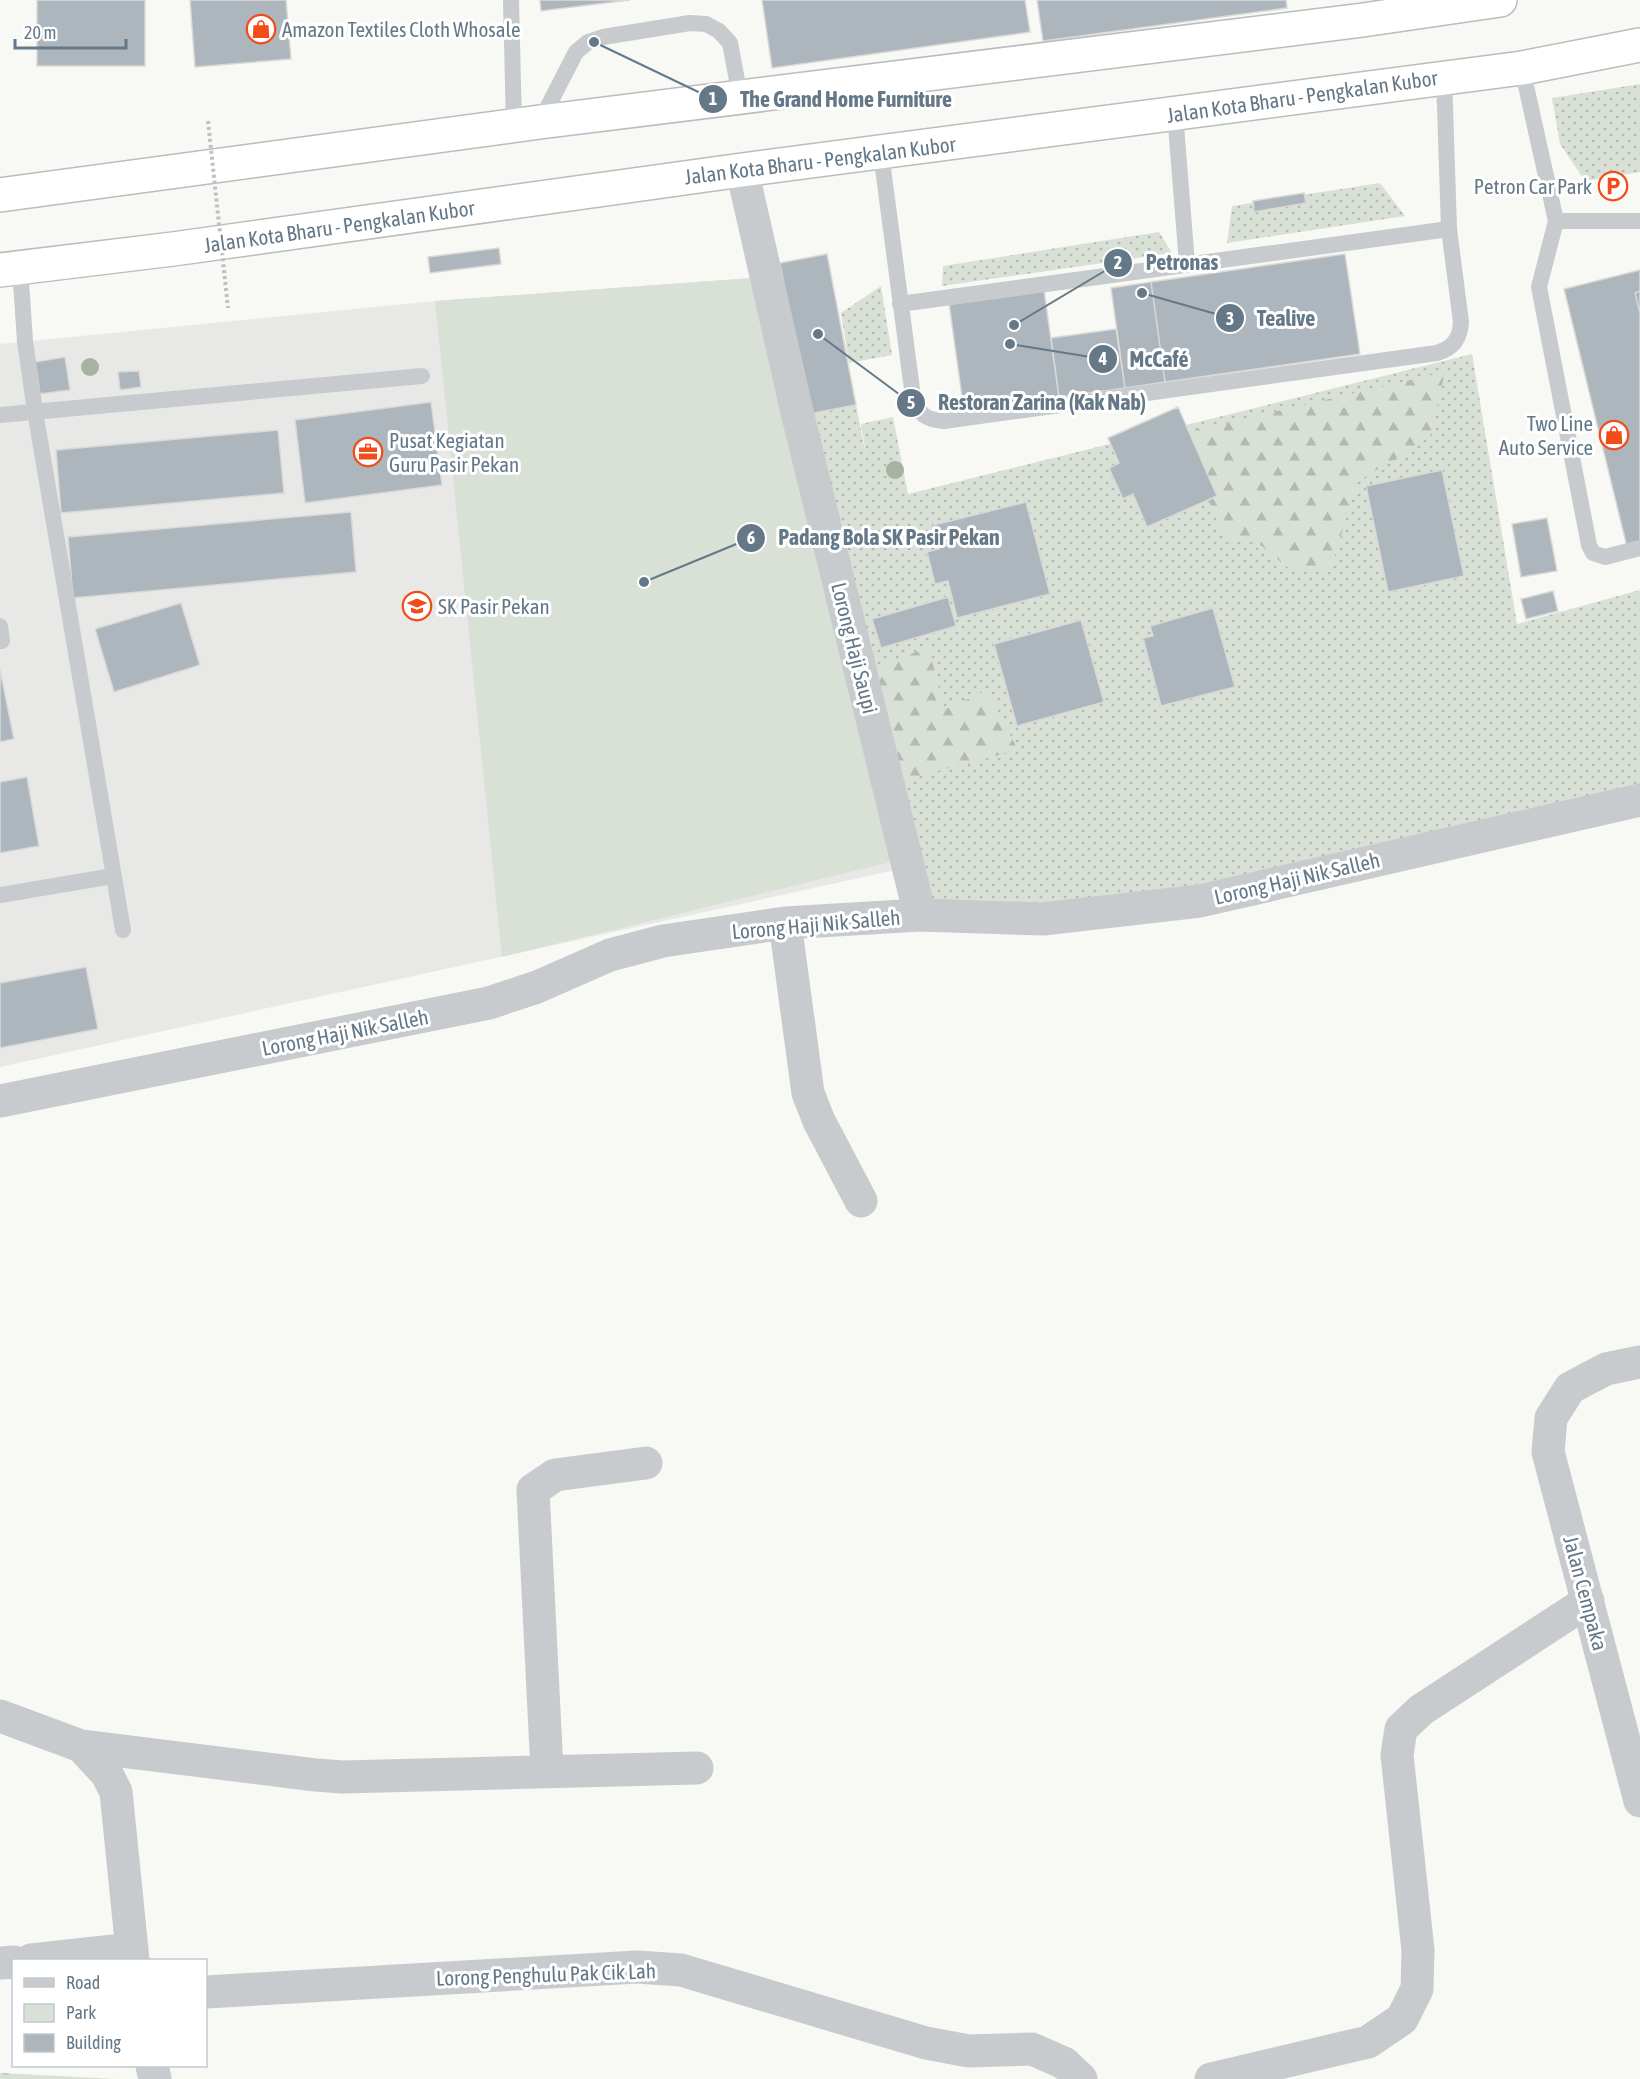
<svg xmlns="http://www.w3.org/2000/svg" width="1640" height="2079" font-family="'Asap Condensed',sans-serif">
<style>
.built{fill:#e8e9e7}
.grass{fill:url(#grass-dots)}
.forest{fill:url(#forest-firs)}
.cemetery{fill:url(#cemetery-stones)}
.park{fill:#d9e0d5}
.building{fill:#adb6bc;stroke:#d9d9d7;stroke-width:1.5}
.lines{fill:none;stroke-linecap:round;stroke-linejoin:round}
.trunk-casing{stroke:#b9bdc0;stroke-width:36}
.service{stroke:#c7cbce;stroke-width:16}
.minor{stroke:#c7cbce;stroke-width:33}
.trunk{stroke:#fff;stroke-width:33}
.path-bridge{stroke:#bec1c3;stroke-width:4;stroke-dasharray:3 3;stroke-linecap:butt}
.tree{fill:#a7b2a2}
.labels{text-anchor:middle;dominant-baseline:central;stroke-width:6;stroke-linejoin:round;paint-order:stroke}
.poi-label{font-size:21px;fill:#647888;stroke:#fff;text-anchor:start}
.street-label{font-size:21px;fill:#647888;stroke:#fff}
.leader{fill:none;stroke:#647888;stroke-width:2}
.callout-dot{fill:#647888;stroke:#fff;stroke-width:2}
.mark-label{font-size:18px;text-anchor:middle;font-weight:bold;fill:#fff}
.callout-label{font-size:22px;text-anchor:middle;font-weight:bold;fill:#647888;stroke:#fff;stroke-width:6;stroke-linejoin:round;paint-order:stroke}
</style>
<defs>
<pattern id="grass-dots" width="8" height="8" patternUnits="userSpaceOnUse" patternTransform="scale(1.5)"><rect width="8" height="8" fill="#d9e0d5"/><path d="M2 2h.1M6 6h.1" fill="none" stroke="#b4bab3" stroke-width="1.8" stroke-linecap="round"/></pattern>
<pattern id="forest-firs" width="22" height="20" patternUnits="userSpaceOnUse" patternTransform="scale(1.5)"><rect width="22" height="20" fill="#d9e0d5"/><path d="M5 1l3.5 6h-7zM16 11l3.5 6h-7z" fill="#b4bab3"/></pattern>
<pattern id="cemetery-stones" width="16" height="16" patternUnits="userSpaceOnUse" patternTransform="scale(1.5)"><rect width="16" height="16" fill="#d9e0d5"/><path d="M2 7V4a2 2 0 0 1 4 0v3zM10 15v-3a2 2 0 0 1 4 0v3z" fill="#b4bab3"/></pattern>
</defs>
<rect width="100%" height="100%" fill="#f8f8f4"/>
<path class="built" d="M752 278 900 869 0 1067V344L435 301Z"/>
<path class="grass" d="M1640 84V172L1585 181 1560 144 1552 98Z
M1380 183 1405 216 1227 243 1232 206Z
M1159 232 1172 253 942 286 943 266Z
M881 286 892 355 849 363 841 313Z
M1472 354 1517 624 1640 590V800L1200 901 920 915 798 416 856 405 866 455 861 424 893 417 908 494Z"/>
<path class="forest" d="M1445 372 1430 437 1357 482 1330 572 1290 569 1253 539 1226 540 1179 434Z
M929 648 944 710 987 690 1018 750 899 781 876 665Z"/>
<path class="cemetery" d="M0 2073 116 2079H0Z"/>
<path class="park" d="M752 278 891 862 502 957 435 301Z"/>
<path class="building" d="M37 0H145V66H37Z
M190 0H286L291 59 195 67Z
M540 0H630L541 11Z
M762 0H1025L1030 32 772 68Z
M1037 0H1286L1287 8 1043 41Z
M1304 193 1306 203 1254 212 1253 201Z
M499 248 501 264 430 273 428 257Z
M827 254 856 405 809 414 780 263Z
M1345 254 1360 354 1165 382 1151 282Z
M1640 270V543L1627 547 1564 289Z
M1151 282 1165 382 1125 388 1111 288Z
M1044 290 1059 397 964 411 949 303Z
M1640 291V313L1635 293Z
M1116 329 1125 388 1059 397 1051 338Z
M65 357 70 390 40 394 35 362Z
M139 371 141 387 120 390 118 372Z
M431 402 442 485 305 503 295 420Z
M1178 407 1217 496 1147 527 1133 494 1123 499 1109 468 1119 463 1108 438Z
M278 430 284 493 61 513 56 450Z
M1442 470 1464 576 1388 592 1366 486Z
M1026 502 1050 594 957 618 948 581 935 584 927 552 939 549 934 525Z
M351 512 356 572 73 598 68 537Z
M1547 518 1557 571 1521 577 1512 524Z
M1553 591 1558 611 1526 619 1521 599Z
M948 597 956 626 881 648 872 619Z
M181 603 200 665 114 692 95 629Z
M1213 608 1235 687 1161 706 1143 638 1153 636 1150 626Z
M1081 620 1104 702 1017 726 994 644Z
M0 670 14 739 0 742Z
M27 777 39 846 0 853V782Z
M86 967 98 1029 0 1048V983Z"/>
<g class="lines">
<g class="trunk-casing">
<path id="trunk" d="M0 195 540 122 1363 20 1500 0
M0 270 173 249 742 170 1522 68 1640 45"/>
</g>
<path class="service" d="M511 0 514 125
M1522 68 1556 221 1539 287 1589 545 1593 553 1605 557 1640 548
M1175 113 1187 264
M540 122 576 52 588 42 603 37 690 23 706 24 719 31 730 43 740 96
M881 153 913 397C918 414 926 420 944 421L1437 353C1453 348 1460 339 1461 322L1449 229 1444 77
M1556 221H1640
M20 267 25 341 35 411 123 930
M900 304 1449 229
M0 415 422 376
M0 626 2 641H0
M0 895 113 876"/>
<path class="minor" d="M742 170 798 416 920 915
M785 923 808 1093 819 1121 861 1201
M0 1101 489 1003 537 987 610 955 663 941 785 923 920 915 1043 919 1200 901 1640 800
M1640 1362 1606 1369 1570 1388 1551 1418 1548 1452 1640 1801
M0 1716 81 1746 107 1774 116 1792 133 1960
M81 1746 316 1775 342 1777 697 1768
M547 1771 533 1490 555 1475 646 1463
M31 1960 132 1949
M0 1963 14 1962
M206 1992 637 1967 681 1970 926 2043 969 2051 1032 2049 1064 2063 1081 2079
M152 2066 155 2079
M1211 2079 1368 2042 1402 2019 1417 1989 1418 1950 1397 1755 1401 1729 1421 1710 1588 1601"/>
<use href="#trunk" class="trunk"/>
<path class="path-bridge" d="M208 121 228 308"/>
</g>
<g class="tree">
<circle cx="90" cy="367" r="9"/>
<circle cx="895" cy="470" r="9"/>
</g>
<defs>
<g id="shop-ring" transform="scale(1.5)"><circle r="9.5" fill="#fff" stroke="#f14c1a" stroke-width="1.5"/><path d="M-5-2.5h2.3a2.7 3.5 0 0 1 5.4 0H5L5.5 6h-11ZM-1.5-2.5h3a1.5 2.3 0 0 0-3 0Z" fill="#f14c1a"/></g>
<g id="parking-ring" transform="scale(1.5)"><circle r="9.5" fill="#fff" stroke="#f14c1a" stroke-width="1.5"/><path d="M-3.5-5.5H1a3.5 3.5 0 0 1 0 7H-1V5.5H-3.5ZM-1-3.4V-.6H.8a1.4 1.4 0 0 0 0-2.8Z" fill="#f14c1a"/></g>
<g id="office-ring" transform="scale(1.5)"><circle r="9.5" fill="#fff" stroke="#f14c1a" stroke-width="1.5"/><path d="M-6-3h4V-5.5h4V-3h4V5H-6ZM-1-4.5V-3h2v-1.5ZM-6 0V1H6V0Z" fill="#f14c1a"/></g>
<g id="school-ring" transform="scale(1.5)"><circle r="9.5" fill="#fff" stroke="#f14c1a" stroke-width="1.5"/><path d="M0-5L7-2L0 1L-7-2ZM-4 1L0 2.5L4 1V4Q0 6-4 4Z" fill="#f14c1a"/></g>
</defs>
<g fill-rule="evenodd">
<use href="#shop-ring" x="261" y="29"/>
<use href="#parking-ring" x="1613" y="186"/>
<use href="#shop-ring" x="1614" y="435"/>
<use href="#office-ring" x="368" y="452"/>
<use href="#school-ring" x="417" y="606"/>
</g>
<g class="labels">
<g class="poi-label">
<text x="282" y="29">Amazon Textiles Cloth Whosale</text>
<text x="1592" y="186" text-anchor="end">Petron Car Park</text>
<text x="1593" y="423" text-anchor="end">Two Line<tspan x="1593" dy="24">Auto Service</tspan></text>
<text x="389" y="440">Pusat Kegiatan<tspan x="389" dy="24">Guru Pasir Pekan</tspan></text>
<text x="438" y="606">SK Pasir Pekan</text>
</g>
<g class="street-label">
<text transform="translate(1302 96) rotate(-8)">Jalan Kota Bharu - Pengkalan Kubor</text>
<text transform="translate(820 160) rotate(-7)">Jalan Kota Bharu - Pengkalan Kubor</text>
<text transform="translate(339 226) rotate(-8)">Jalan Kota Bharu - Pengkalan Kubor</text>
<text transform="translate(855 648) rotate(76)">Lorong Haji Saupi</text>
<text transform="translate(1297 878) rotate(-13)">Lorong Haji Nik Salleh</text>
<text transform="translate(816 924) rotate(-5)">Lorong Haji Nik Salleh</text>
<text transform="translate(345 1032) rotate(-11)">Lorong Haji Nik Salleh</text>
<text transform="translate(1586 1593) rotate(75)">Jalan Cempaka</text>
<text transform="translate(546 1974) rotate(-2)">Lorong Penghulu Pak Cik Lah</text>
</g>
</g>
<path class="leader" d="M594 42L713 99M1014 325L1118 263M1142 293L1230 318M1010 344L1103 359M818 334L911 403M644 582L751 538"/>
<g class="callout-dot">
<circle cx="594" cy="42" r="6"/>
<circle cx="1014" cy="325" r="6"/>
<circle cx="1142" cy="293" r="6"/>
<circle cx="1010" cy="344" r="6"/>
<circle cx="818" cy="334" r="6"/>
<circle cx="644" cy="582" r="6"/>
<circle cx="713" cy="99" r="15"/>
<circle cx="1118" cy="263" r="15"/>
<circle cx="1230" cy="318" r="15"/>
<circle cx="1103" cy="359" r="15"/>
<circle cx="911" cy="403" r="15"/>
<circle cx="751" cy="538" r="15"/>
</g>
<g class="mark-label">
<text x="713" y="105">1</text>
<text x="1118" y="269">2</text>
<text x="1230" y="325">3</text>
<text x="1103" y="365">4</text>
<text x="911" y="409">5</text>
<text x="751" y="544">6</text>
</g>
<g class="callout-label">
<text x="846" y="107">The Grand Home Furniture</text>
<text x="1182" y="270">Petronas</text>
<text x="1286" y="326">Tealive</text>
<text x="1159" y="367">McCafé</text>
<text x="1042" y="410">Restoran Zarina (Kak Nab)</text>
<text x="889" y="545">Padang Bola SK Pasir Pekan</text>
</g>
<rect x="12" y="1959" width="195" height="108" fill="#ffffff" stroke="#c1c9cf" stroke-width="1.5"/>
<rect x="24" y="1978" width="30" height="9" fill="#c7cbce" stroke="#c1c9cf" stroke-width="1.5"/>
<text x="66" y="1989" font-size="18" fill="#647888">Road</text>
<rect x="24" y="2004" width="30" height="18" fill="#d9e0d5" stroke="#c1c9cf" stroke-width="1.5"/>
<text x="66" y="2019" font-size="18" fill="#647888">Park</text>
<rect x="24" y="2034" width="30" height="18" fill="#adb6bc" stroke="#c1c9cf" stroke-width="1.5"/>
<text x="66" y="2049" font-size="18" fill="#647888">Building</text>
<path d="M15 39v9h111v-9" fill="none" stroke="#647888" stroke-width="3"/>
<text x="24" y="39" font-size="18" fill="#647888" stroke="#ffffff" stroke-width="4.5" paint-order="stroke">20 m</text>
</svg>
